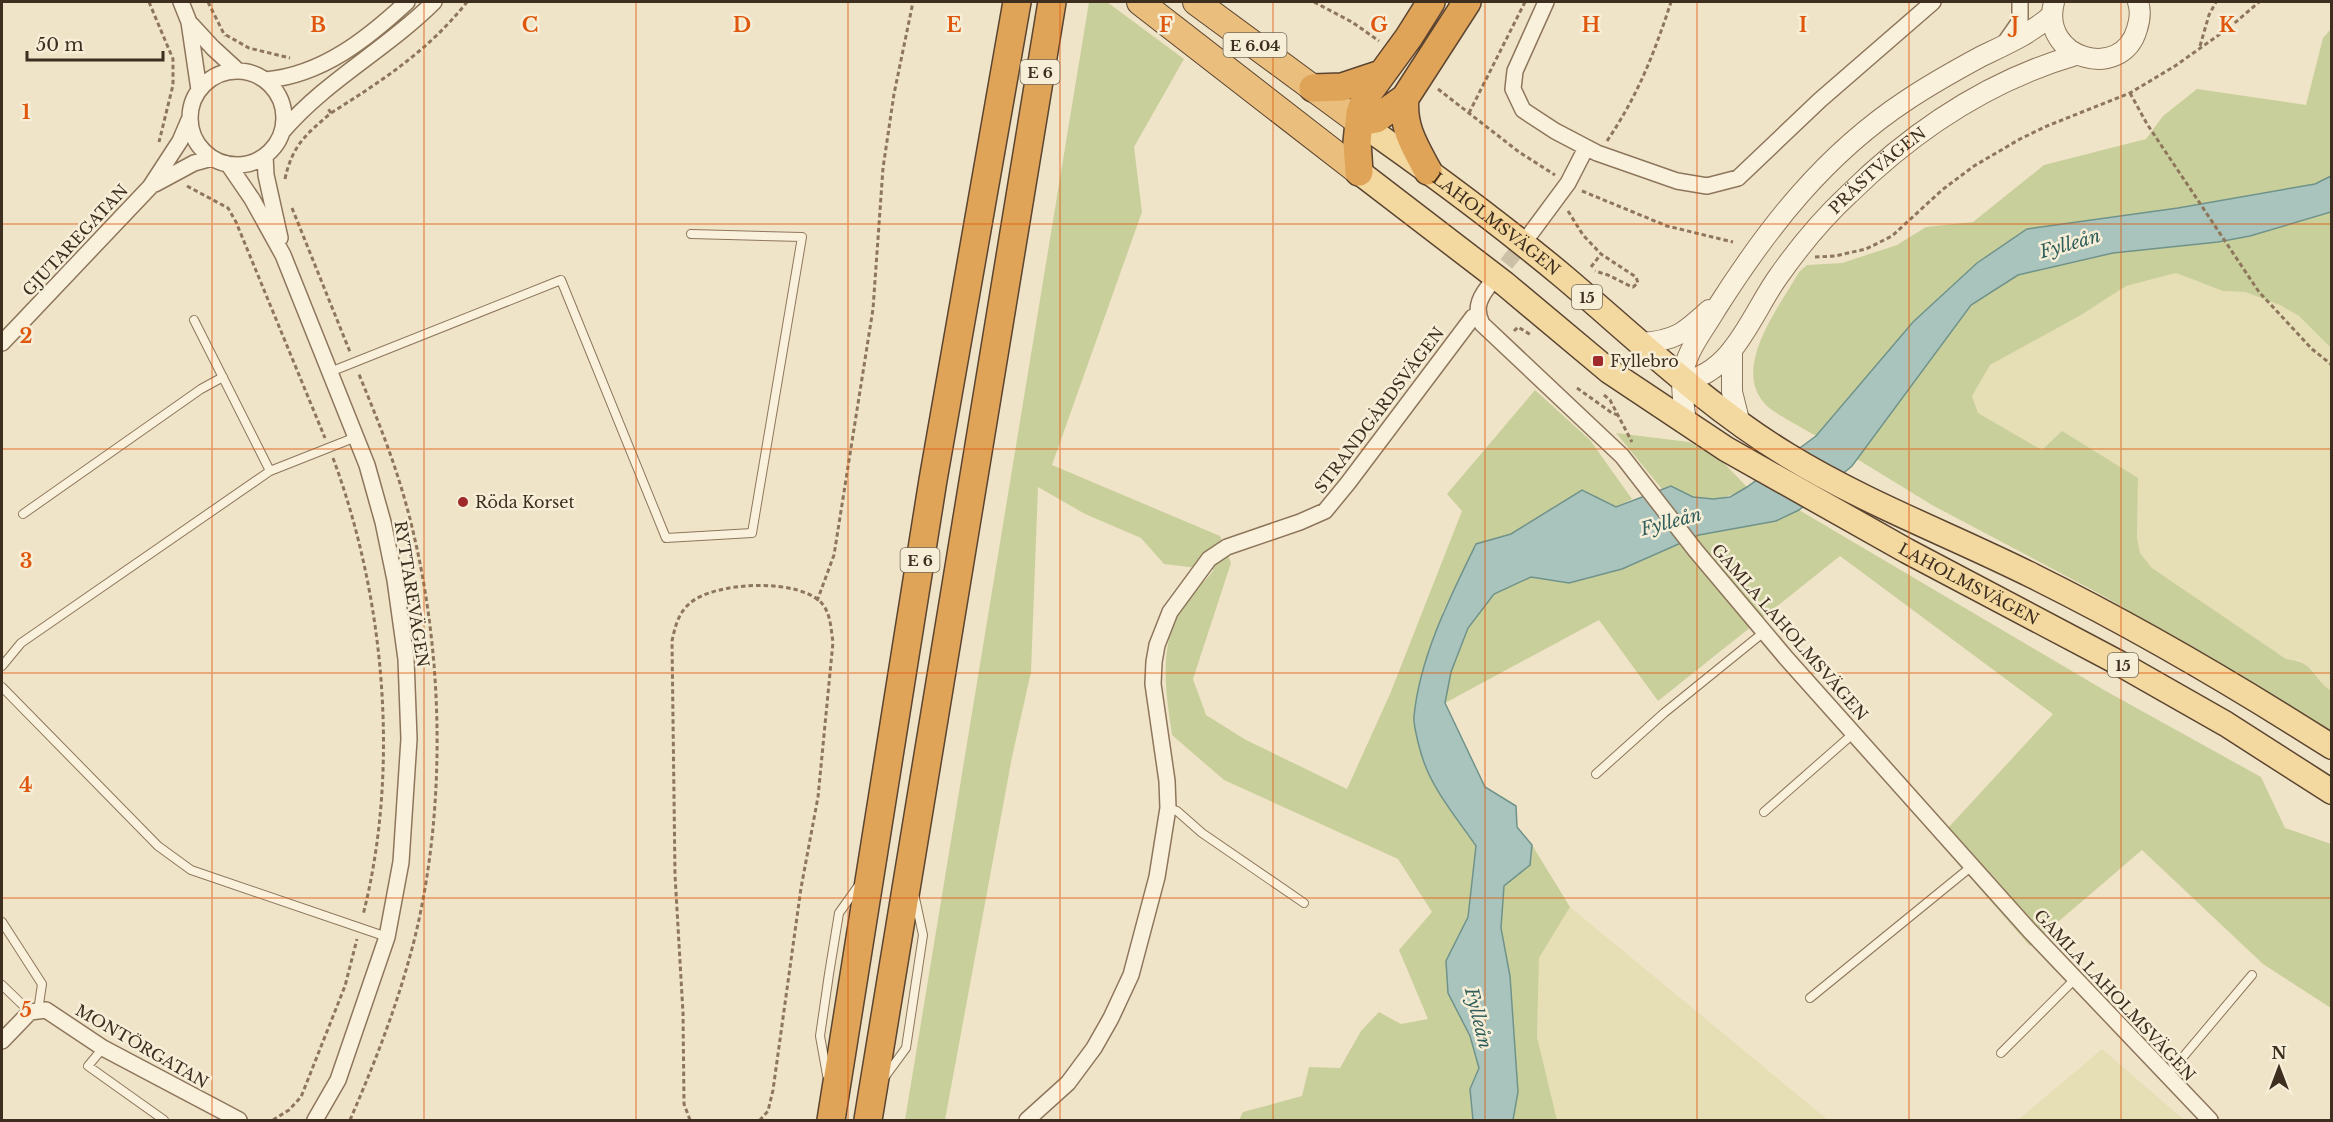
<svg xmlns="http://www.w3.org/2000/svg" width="2333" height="1122" font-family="'Libre Baskerville',serif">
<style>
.farmland{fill:#e6deb5}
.green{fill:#c9cf9b}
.water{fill:#a9c4bc;stroke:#6f938a;stroke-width:1.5}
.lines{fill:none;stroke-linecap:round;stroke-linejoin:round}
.minor-tunnel{stroke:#ccc0a6;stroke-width:15;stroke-dasharray:15 8;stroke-linecap:butt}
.service-casing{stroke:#8d765c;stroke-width:10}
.minor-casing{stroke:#8d765c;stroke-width:18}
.tertiary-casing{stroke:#8d765c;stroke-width:22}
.primary-casing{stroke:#5b4430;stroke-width:27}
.trunk-casing{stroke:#5b4430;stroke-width:28}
.motorway-casing{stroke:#5b4430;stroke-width:30}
.path{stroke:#8d765c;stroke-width:3;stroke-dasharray:4.5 3;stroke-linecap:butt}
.service{stroke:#faf1dc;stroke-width:8}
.minor{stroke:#faf1dc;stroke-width:15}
.tertiary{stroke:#faf1dc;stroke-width:20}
.primary{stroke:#f3d9a0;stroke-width:24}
.trunk{stroke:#eabe7c;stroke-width:26}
.motorway{stroke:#e0a458;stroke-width:27}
.grid{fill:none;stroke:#df570d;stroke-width:1.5;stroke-opacity:0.55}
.poi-dot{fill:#9e2a2b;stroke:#f7eed8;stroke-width:2}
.labels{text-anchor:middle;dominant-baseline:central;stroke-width:5;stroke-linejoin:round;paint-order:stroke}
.shield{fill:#f7eed8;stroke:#756857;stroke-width:1.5}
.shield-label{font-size:15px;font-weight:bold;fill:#3d2e20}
.street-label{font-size:16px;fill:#3d2e20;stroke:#f7eed8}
.poi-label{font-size:16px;fill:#3d2e20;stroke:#f7eed8;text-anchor:start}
.water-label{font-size:18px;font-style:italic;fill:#2f5d5a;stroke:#f7eed8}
.grid-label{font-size:20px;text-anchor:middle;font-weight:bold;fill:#df570d;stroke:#f7eed8;stroke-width:5;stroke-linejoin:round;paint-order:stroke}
</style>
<rect width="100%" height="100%" fill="#f0e4c8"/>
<path class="farmland" d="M2176 273 2223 291 2245 292 2280 305 2299 316 2331 348V691L2323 686 2312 669 2299 660 2286 659 2152 568 2140 553 2137 538 2138 478 2042 450 1978 413 1972 396 1990 365 2081 315 2126 286Z
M1570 907 1828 1120H1557L1537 1037 1539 958Z
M2102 1049 2184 1120H2018Z"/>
<path class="green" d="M1089 2H1107L1184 59 1134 147 1142 212 1052 465 1220 536 1231 563 1193 679 1206 715 1246 740 1347 789 1390 694 1462 511 1447 494 1535 390 1590 440 1632 499 1616 507 1582 490 1511 534 1476 544 1442 613 1444 799 1476 846 1468 917 1446 961 1448 993 1470 1036 1479 1068 1470 1089 1473 1120H1239L1243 1112 1302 1096 1309 1067 1340 1068 1361 1031 1379 1012 1401 1024 1428 1019 1399 950 1432 912 1398 859 1224 780 1172 735C1166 694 1159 652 1178 613 1186 597 1203 584 1214 570L1164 564 1141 538 1085 514 1038 487 1031 672 1012 757 945 1120H905Z
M2331 29V176L2315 184 2178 208 2027 229 1977 263 1913 322 1816 436C1801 427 1782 418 1768 407 1728 371 1780 306 1799 272L1807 265 1842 263 1897 245 1926 227 1973 222 2044 165 2146 139 2163 116 2197 89 2306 105 2323 38Z
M2331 212V348L2299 316 2280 305 2245 292 2223 291 2176 273 2126 286 2081 315 1990 365 1972 396 1978 413 2042 450 2062 431 2138 478 2137 538 2140 553 2152 568 2286 659C2316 662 2311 677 2331 691V734L2259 687 2100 594 1932 505 1857 459 1971 305 2018 275 2113 253 2218 242 2250 236Z
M1616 433 1689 442 1719 458 1747 487C1731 496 1712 504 1692 497 1685 494 1678 489 1671 487L1662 489Z
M1799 510 2104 690 2261 777 2285 828 2331 844V1008L2263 964 2142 850 2030 946 1937 840 2053 714 1840 556 1658 701 1599 620 1445 703 1451 672 1468 628 1494 594 1531 577 1569 583 1622 569 1699 535 1776 521Z
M1532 845 1570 907 1539 958 1537 1037 1557 1120H1513L1518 1092 1510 976 1500 928 1504 886 1530 865Z"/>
<path class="water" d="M2331 176V212L2250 236 2218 242 2113 253 2018 275 1971 305 1852 466 1799 510 1776 521 1699 535 1622 569 1569 583 1531 577 1494 594 1468 628 1451 672 1445 703 1485 787 1516 806 1517 827 1532 845 1530 865 1504 886 1501 928 1510 976 1518 1092 1513 1120H1473L1470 1089 1479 1068 1470 1036 1448 993 1446 961 1468 917 1476 846C1459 821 1436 794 1425 765 1421 755 1413 726 1414 716 1420 656 1450 597 1476 544L1511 534 1582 490 1616 507 1671 486 1693 497 1713 499 1730 497 1747 487 1816 436 1913 322 1977 263 2027 229 2178 208 2315 184Z"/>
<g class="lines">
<path class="minor-tunnel" d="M1492 282 1527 238"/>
<g class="service-casing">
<path id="service" d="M194 320 270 471
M330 372 561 280 666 538 752 533 802 237 691 234
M23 514 201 389 223 377
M2 666 21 643 270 471 356 437
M2 687 158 846 191 870 387 937
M1596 774 1664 713 1764 632
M1168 808 1177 811 1202 833 1304 903
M1764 812 1854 733
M2 922 42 984 38 1011
M2 985 30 1012
M1810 998 1972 866
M103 1048 88 1066 164 1120
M2001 1053 2075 979
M827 1075 820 1036 829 974 839 913 859 885
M2167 1076 2252 975
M884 1078 906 1048 923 935 915 898"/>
</g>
<g class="minor-casing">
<path id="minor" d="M181 2 189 22 199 90
M1546 2 1515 71 1513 89 1523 110 1555 131 1597 153 1677 181 1707 186 1738 178 1820 100 1933 2
M189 22 213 48 237 70
M2004 44 2020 21V2
M190 118a47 47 0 1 1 94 0a47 47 0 1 1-94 0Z
M266 80C322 75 367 39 407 2
M282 132C325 81 387 49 434 2
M265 156 266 175 280 238
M228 164 252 199 283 255 367 465 383 522 395 580 406 659 409 739 401 862 387 937 338 1080 315 1120
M155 184 194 163 212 158
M1531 233 1568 183 1586 148
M1488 287C1478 300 1475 310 1482 324L1622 456 1696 551 1787 659 2030 931 2210 1120
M2 343 150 187 180 141 189 120
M2 1041 30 1012 46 1010 103 1048 239 1120
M1027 1120 1068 1083 1094 1048 1111 1018 1131 975 1157 877 1168 808 1167 781 1153 684 1154 662 1157 645 1170 612 1209 559 1227 547 1300 522 1325 511 1348 483 1473 317 1478 315"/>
</g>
<g class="tertiary-casing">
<g id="tertiary">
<path d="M2054 2C2039 59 2122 82 2137 29 2140 20 2141 11 2138 2"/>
<path d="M1641 343C1675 341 1684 333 1709 310"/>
<path d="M1732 350V392L1740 424"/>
<path id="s1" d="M1683 381C1733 374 1752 313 1778 277 1799 247 1822 219 1849 194 1913 131 1990 80 2076 55"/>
<path d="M1686 423C1684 405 1680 386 1684 369 1689 347 1705 328 1716 309 1768 227 1825 154 1907 100 1931 84 1956 70 1982 56 2007 44 2030 34 2052 15"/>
</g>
</g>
<g class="primary-casing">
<g id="primary">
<path id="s2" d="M1359 122C1429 171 1498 222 1564 277 1636 338 1705 405 1787 455 1865 503 1951 535 2033 576 2136 627 2235 685 2332 747"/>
<path id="s3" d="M1359 172 1505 284 1609 371 1726 449 1907 551 2117 662 2226 724 2332 792"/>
</g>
</g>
<g class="trunk-casing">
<path id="trunk" d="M1140 2 1359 172
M1196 2 1359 122"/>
</g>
<g class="motorway-casing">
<path id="motorway" d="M1313 88 1342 87 1381 74
M1405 98C1402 127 1415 147 1428 171
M1359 122 1376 119 1405 98 1467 2
M1359 172 1357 142 1360 113 1366 96 1409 37 1431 2
M831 1120 933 480 1017 2
M868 1120 1052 2"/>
</g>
<path class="path" d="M149 2 173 59V85L159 142
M208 2 225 36
M1314 2 1352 22 1379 41
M226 35 249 48 290 58
M2200 46 2209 15 2216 2
M1438 89 1519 152 1555 175
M2130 93 2147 124 2259 292 2312 349 2332 365
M331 113C383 80 428 51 467 2
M1469 113 1525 2
M1607 141C1638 95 1654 54 1671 2
M285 179C292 146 306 134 331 113L327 107
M187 186 228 208 236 222 325 438
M1582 191 1667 226 1733 242
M292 208 350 352
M1568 211 1583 235 1601 254 1636 277 1638 283 1633 287 1630 286 1608 275 1595 271
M1815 257 1835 256 1866 249 1892 236 1942 190 1974 166 2020 139 2047 126 2130 93 2175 66 2230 27 2259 2
M1591 267 1601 254
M1514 331 1518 327 1531 335
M1577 388 1612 413 1618 415
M1604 395 1610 400 1632 442
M333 458C385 598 400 770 363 915
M817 601 834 555 873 309 883 168 894 94 913 2
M273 1120 289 1110 301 1097 345 986 357 939
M350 1120C376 1060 399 1001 415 937 450 792 443 616 397 474 386 440 372 406 358 372
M690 1120 684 1104 683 1013 675 875 672 641C675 627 678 614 689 604 713 581 804 577 824 606 831 617 831 630 833 642L818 797 801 888 773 1090 768 1111 760 1120"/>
<use href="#service" class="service"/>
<use href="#minor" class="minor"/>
<use href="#tertiary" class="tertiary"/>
<use href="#primary" class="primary"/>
<use href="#trunk" class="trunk"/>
<use href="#motorway" class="motorway"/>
</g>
<path class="grid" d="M212 2V1120M424 2V1120M636 2V1120M848 2V1120M1060 2V1120M1273 2V1120M1485 2V1120M1697 2V1120M1909 2V1120M2121 2V1120M2 224H2332M2 449H2332M2 673H2332M2 898H2332"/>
<g class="poi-dot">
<rect x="1592" y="355" width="12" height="12" rx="3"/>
<circle cx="463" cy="502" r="6"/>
</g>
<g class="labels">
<g class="shield">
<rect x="1223.5" y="33" width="63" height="24" rx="4.5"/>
<rect x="1020.5" y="60" width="39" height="24" rx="4.5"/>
<rect x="1572" y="285" width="30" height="24" rx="4.5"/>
<rect x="900.5" y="548" width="39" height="24" rx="4.5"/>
<rect x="2108" y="653" width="30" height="24" rx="4.5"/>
</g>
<g class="shield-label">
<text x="1255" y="45">E 6.04</text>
<text x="1040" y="72">E 6</text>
<text x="1587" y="297">15</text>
<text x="920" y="560">E 6</text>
<text x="2123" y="665">15</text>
</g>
<g class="street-label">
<text stroke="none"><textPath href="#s1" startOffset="292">PRÄSTVÄGEN</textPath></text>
<text stroke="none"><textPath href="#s2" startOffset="171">LAHOLMSVÄGEN</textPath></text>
<text transform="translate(75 240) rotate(-47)">GJUTAREGATAN</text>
<text transform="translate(1379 410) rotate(-53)">STRANDGÅRDSVÄGEN</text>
<text stroke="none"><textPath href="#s3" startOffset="738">LAHOLMSVÄGEN</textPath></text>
<text transform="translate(412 594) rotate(81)">RYTTAREVÄGEN</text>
<text transform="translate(1790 632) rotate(49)">GAMLA LAHOLMSVÄGEN</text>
<text transform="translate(2115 995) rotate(47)">GAMLA LAHOLMSVÄGEN</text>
<text transform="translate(142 1046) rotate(30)">MONTÖRGATAN</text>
</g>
<g class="poi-label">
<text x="1610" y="361">Fyllebro</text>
<text x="475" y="502">Röda Korset</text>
</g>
<g class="water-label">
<text transform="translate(2070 244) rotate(-16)">Fylleån</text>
<text transform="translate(1671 522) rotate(-15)">Fylleån</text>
<text transform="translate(1478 1018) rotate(76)">Fylleån</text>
</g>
</g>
<g class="grid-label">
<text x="318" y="32">B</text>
<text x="530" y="32">C</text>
<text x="742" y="32">D</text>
<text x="954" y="32">E</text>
<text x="1166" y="32">F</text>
<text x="1379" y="32">G</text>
<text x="1591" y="32">H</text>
<text x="1803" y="32">I</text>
<text x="2015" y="32">J</text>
<text x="2227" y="32">K</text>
<text x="26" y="119">1</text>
<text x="26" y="343">2</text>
<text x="26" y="568">3</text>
<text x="26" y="792">4</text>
<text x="26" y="1017">5</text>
</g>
<rect width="2333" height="1122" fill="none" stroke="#3d2e20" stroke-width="6"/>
<g transform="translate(2279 1068)" stroke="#f7eed8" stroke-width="4.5" paint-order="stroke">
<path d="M0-4.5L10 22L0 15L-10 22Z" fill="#3d2e20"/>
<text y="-9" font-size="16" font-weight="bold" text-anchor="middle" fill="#3d2e20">N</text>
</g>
<path d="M27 51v9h136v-9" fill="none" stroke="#3d2e20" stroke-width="3"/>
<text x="36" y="51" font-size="18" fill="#3d2e20" stroke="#f7eed8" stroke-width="4.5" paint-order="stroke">50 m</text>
</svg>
